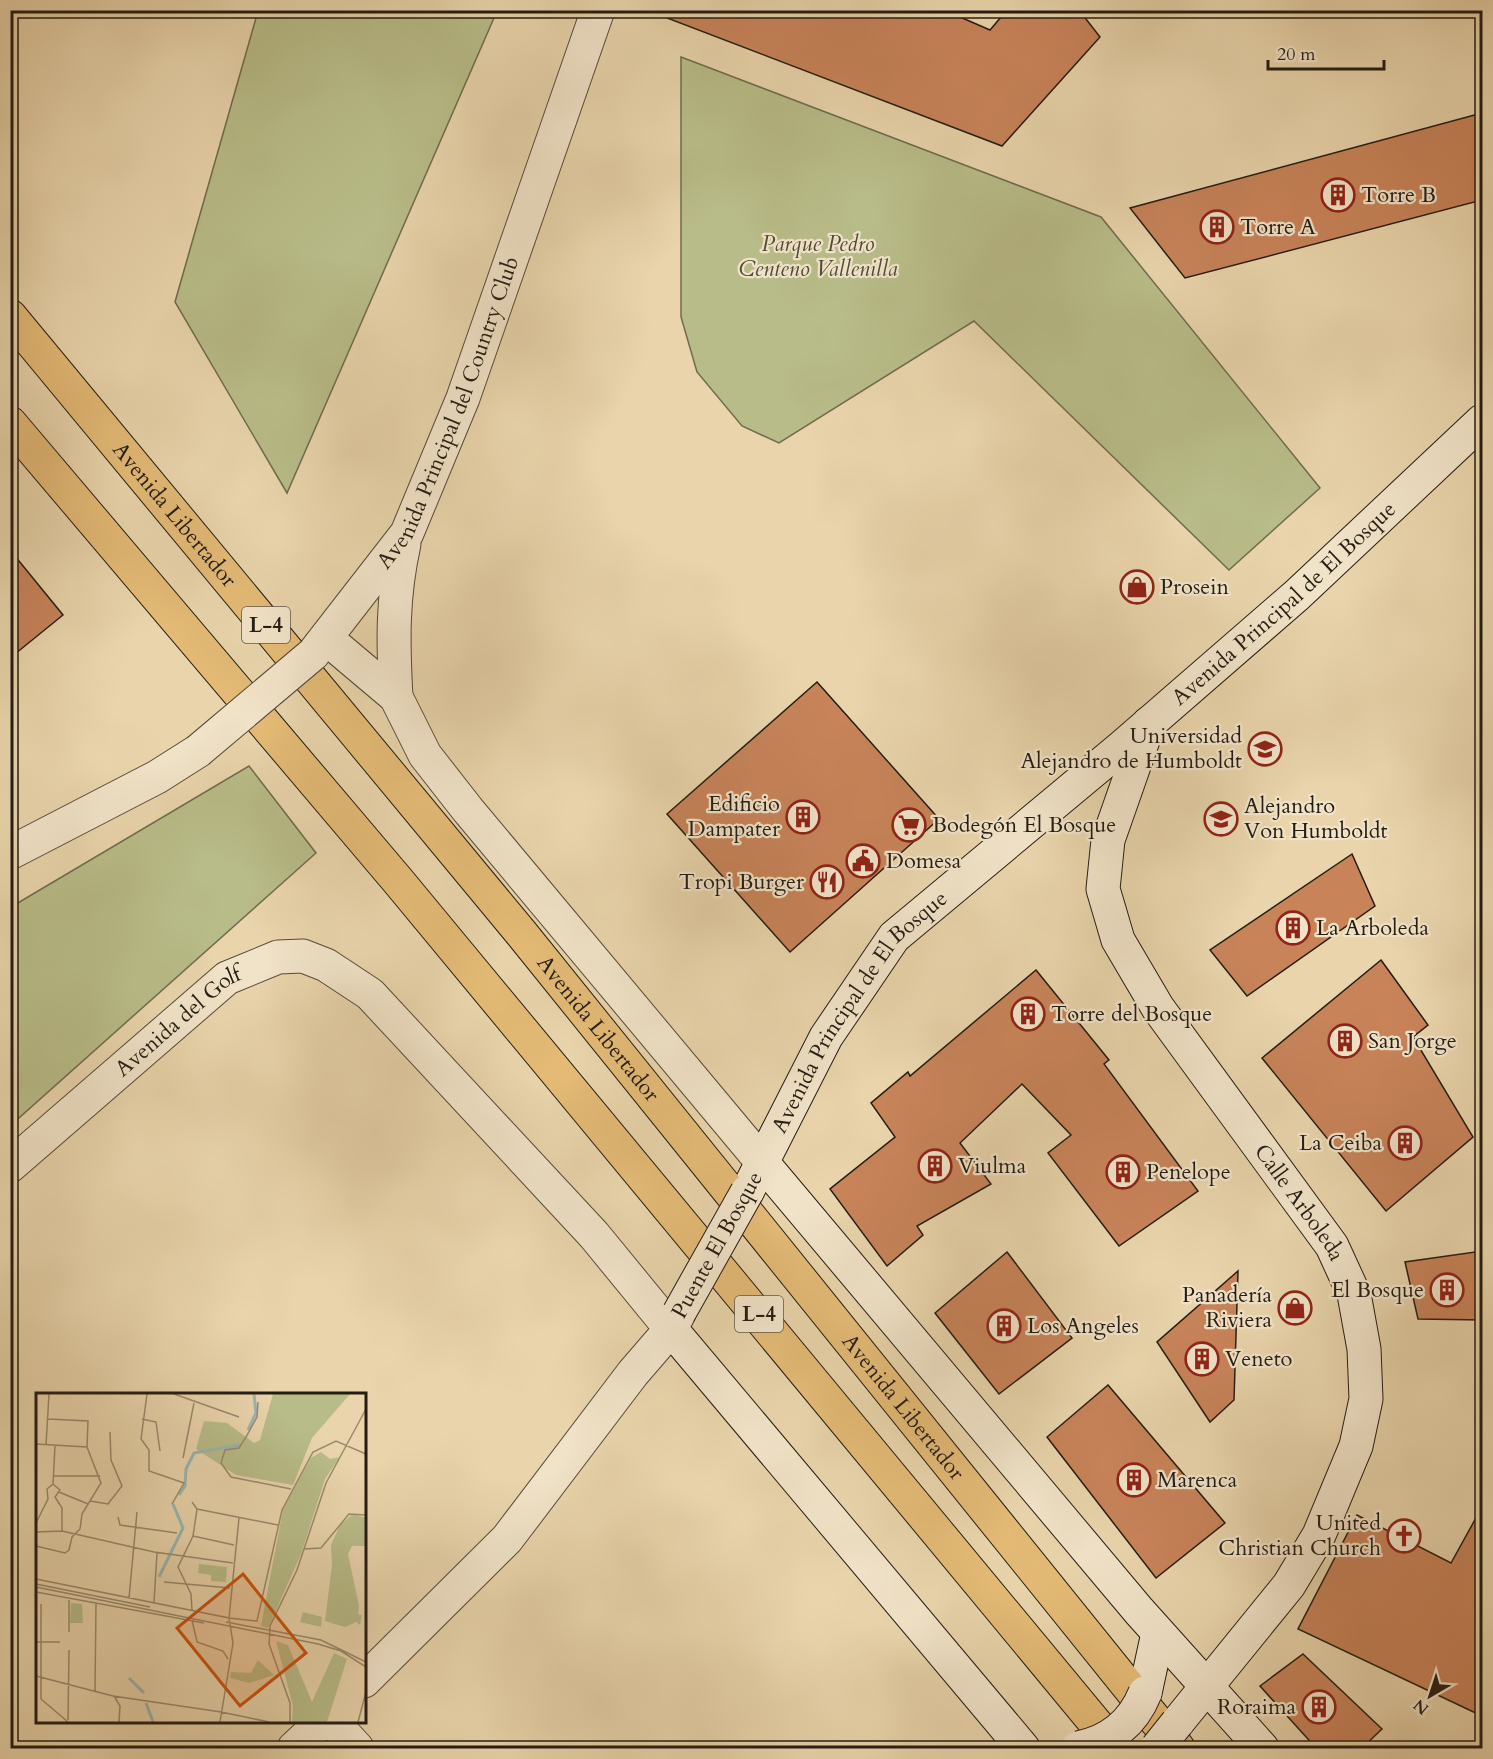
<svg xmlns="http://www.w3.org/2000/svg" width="1493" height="1759" font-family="Cardo,serif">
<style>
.green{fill:#b8bc88;stroke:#6e6c4e;stroke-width:1.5}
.building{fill:#c88359;stroke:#241c13;stroke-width:1.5}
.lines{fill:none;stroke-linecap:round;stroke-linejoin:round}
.street-casing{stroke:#554a39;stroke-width:35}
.secondary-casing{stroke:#241c13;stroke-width:35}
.primary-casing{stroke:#241c13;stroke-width:35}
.street{stroke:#f1e3c8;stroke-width:33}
.secondary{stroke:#f1e3c8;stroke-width:33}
.primary{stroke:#e4ba76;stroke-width:33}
.street-bridge-casing{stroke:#554a39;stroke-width:35;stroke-linecap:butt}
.secondary-bridge-casing{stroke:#241c13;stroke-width:35;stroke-linecap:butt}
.street-bridge{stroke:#f1e3c8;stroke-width:33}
.secondary-bridge{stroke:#f1e3c8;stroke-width:33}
.labels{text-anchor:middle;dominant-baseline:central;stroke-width:4.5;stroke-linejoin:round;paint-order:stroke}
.shield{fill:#f1e3c8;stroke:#625849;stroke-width:1.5}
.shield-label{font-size:21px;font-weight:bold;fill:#241c13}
.poi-label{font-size:22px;fill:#241c13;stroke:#f1e3c8;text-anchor:start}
.park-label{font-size:22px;font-style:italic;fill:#504c36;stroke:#f1e3c8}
.street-label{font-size:22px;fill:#241c13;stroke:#f1e3c8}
.inset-river{fill:none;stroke:#9ab6b2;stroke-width:3}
.inset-road{fill:none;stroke:#9a8a6e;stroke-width:1.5}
.view{fill:#cb500d;fill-opacity:0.15;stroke:#cb500d;stroke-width:3}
.inset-edge{fill:none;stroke:#241c13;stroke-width:3}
</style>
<rect width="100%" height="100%" fill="#e9d4ab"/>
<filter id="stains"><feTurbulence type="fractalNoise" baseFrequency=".00333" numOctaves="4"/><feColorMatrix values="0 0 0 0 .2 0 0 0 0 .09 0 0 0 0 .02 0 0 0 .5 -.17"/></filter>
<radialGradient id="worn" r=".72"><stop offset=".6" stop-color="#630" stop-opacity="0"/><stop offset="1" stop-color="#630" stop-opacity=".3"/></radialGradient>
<path class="green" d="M258 11H497L287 493 175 302Z
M681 57 1101 217 1320 488 1229 570 974 321 779 443 742 426 697 372 681 317Z
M249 766 316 853 11 1125V907Z"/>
<path class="building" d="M654 10H944L990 30 1007 10H1079L1100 37 1002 146 654 13Z
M1482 113V200L1185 278 1130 208Z
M10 550 63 615 10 658Z
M817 682 939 819 790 952 667 814Z
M1352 854 1375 906 1247 996 1210 950Z
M1381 960 1428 1025 1413 1037 1473 1137 1386 1211 1262 1058Z
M1036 970 1109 1060 1104 1064 1198 1191 1119 1246 1048 1153 1071 1135 1022 1084 960 1143 991 1184 917 1226 923 1235 887 1266 830 1189 895 1137 871 1103 908 1072 910 1076Z
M1482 1251V1320L1418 1319 1405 1262Z
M1007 1252 1072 1338 999 1394 935 1313Z
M1238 1271 1234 1400 1210 1422 1157 1342Z
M1108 1385 1225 1523 1156 1578 1047 1437Z
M1482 1507V1716L1298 1629 1357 1515 1451 1563Z
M1303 1654 1382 1729 1361 1749H1317L1260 1686Z"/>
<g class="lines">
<g class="street-casing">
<g id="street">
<path d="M326 638 396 697 425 755 468 810 762 1162"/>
<path id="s1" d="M313 654 407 533 463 398 598 10"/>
<path d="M396 697C393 643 392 598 404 544"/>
<path d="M10 853 157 777 198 751"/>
<path id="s2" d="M10 1166 227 978 278 957 303 956 326 965 370 994 594 1235 671 1329 633 1373 507 1539 364 1681"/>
<path d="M333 1722 357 1748"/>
<path d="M294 1748 322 1722"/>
</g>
</g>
<g class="secondary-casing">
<g id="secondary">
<path id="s3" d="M1149 723 1108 840 1103 889 1118 940 1158 1008 1332 1246 1354 1294 1364 1349 1366 1399 1356 1446 1319 1535 1289 1585 1177 1723"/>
<path d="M762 1162 1139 1611 1262 1748"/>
<path id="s4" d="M747 1192 826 1037 894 937 1122 747 1297 595 1482 421"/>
<path d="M679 1313 671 1329 1023 1748"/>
<path d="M1145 1693 1158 1633"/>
</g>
</g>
<g class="primary-casing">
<g id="primary">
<path id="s5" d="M10 316 522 934 1178 1748"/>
<path d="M10 423 399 882 1116 1748"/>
</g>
</g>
<use href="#street" class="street"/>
<use href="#secondary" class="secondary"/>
<use href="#primary" class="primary"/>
<g class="street-bridge-casing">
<path id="street-bridge" d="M198 751 313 654"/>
</g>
<g class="secondary-bridge-casing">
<path id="secondary-bridge" d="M679 1313 747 1192
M1078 1748C1109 1742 1133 1723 1145 1693
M1157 1748 1177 1723"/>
</g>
<use href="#street-bridge" class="street-bridge"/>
<use href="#secondary-bridge" class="secondary-bridge"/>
</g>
<defs>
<g id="building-ring" transform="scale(1.725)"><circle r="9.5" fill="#f1e3c8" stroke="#8f2418" stroke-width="1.5"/><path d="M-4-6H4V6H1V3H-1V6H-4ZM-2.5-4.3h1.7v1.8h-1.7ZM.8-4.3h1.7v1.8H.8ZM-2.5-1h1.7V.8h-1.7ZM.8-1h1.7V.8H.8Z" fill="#8f2418"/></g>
<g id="shop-ring" transform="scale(1.725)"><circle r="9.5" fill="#f1e3c8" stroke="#8f2418" stroke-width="1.5"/><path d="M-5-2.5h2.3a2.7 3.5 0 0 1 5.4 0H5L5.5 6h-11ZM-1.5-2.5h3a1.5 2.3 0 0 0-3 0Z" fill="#8f2418"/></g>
<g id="university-ring" transform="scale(1.725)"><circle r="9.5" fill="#f1e3c8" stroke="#8f2418" stroke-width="1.5"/><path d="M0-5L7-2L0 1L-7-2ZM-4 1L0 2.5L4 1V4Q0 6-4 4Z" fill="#8f2418"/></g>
<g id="supermarket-ring" transform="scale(1.725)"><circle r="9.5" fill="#f1e3c8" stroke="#8f2418" stroke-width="1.5"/><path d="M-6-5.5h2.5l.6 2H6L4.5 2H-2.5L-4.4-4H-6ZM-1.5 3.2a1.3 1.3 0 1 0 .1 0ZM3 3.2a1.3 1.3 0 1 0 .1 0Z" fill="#8f2418"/></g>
<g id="civic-ring" transform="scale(1.725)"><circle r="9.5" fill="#f1e3c8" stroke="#8f2418" stroke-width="1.5"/><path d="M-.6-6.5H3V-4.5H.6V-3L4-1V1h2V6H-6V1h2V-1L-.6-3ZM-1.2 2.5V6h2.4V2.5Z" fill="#8f2418"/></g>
<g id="restaurant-ring" transform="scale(1.725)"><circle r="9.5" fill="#f1e3c8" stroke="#8f2418" stroke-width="1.5"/><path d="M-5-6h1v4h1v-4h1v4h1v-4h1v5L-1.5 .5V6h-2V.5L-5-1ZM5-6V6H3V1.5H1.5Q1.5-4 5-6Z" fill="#8f2418"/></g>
<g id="church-ring" transform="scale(1.725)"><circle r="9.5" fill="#f1e3c8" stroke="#8f2418" stroke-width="1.5"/><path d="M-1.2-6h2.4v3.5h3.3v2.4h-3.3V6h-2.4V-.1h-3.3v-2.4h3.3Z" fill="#8f2418"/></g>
</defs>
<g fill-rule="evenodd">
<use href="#building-ring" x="1338" y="195"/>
<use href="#building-ring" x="1217" y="227"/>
<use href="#shop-ring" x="1137" y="587"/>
<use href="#university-ring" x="1265" y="749"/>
<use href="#building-ring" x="803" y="817"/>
<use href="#university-ring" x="1221" y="819"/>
<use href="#supermarket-ring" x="909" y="825"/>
<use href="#civic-ring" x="863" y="861"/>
<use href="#restaurant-ring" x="827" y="882"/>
<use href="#building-ring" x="1293" y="928"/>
<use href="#building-ring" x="1028" y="1014"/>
<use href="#building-ring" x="1345" y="1041"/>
<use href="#building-ring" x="1405" y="1143"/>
<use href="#building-ring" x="935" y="1166"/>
<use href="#building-ring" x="1123" y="1172"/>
<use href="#building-ring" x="1447" y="1290"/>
<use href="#shop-ring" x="1295" y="1308"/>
<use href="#building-ring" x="1004" y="1326"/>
<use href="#building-ring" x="1202" y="1359"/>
<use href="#building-ring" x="1134" y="1480"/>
<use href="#church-ring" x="1404" y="1536"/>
<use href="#building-ring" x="1319" y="1707"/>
</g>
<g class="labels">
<g class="shield">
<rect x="242" y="607" width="48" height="36" rx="4.5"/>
<rect x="735" y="1296" width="48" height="36" rx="4.5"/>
</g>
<g class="shield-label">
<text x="266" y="625">L-4</text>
<text x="759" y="1314">L-4</text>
</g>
<g class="poi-label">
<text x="1361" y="195">Torre B</text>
<text x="1240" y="227">Torre A</text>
<text x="1160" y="587">Prosein</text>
<text x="1242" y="736" text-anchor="end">Universidad<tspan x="1242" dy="25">Alejandro de Humboldt</tspan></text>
<text x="780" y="804" text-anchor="end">Edificio<tspan x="780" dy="25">Dampater</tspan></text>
<text x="1244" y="806">Alejandro<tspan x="1244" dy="25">Von Humboldt</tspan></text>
<text x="932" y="825">Bodegón El Bosque</text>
<text x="886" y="861">Domesa</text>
<text x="804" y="882" text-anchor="end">Tropi Burger</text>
<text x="1316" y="928">La Arboleda</text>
<text x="1051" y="1014">Torre del Bosque</text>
<text x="1368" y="1041">San Jorge</text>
<text x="1382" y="1143" text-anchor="end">La Ceiba</text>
<text x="958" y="1166">Viulma</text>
<text x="1146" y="1172">Penelope</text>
<text x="1424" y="1290" text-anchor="end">El Bosque</text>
<text x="1272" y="1295" text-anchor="end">Panadería<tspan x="1272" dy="25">Riviera</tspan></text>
<text x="1027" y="1326">Los Angeles</text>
<text x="1225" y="1359">Veneto</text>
<text x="1157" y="1480">Marenca</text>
<text x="1381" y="1523" text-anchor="end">United<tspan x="1381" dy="25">Christian Church</tspan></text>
<text x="1296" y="1707" text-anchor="end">Roraima</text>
</g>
<g class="park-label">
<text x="818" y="244">Parque Pedro<tspan x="818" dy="25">Centeno Vallenilla</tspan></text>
</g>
<g class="street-label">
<text stroke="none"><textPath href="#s1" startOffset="280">Avenida Principal del Country Club</textPath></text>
<text stroke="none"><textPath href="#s5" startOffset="258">Avenida Libertador</textPath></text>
<text stroke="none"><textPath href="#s4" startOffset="808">Avenida Principal de El Bosque</textPath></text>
<text stroke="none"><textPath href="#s4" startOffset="214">Avenida Principal de El Bosque</textPath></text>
<text stroke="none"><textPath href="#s2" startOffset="222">Avenida del Golf</textPath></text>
<text stroke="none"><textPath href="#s5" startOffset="924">Avenida Libertador</textPath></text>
<text stroke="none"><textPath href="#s3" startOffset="546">Calle Arboleda</textPath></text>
<text transform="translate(717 1245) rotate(-61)">Puente El Bosque</text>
<text stroke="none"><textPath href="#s5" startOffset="1410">Avenida Libertador</textPath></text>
</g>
</g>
<g transform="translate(36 1393)">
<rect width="330" height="330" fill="#e9d4ab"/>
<path d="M237 1H314L276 45 257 92 200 82 160 56 168 28 191 30 218 50 224 47ZM285 59 294 66 304 64 289 86 265 161 232 235 225 233 247 116 275 65ZM317 121 330 125V153H316L312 161 323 213 322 221 326 222 324 232 320 229 309 234 289 228 296 172 295 152 304 132ZM163 171 191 174 190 189 175 188V182L162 180ZM35 210 46 211 47 230H34ZM267 219 286 224 285 234 264 229ZM240 248 252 252 276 309 298 260 311 266 291 329H256L257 313ZM222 267 238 282 213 290 194 285 195 279 215 280Z" fill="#b8bc88"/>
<path class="inset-river" d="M212 37 220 20 218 1M143 102 149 93 150 76 158 60 204 52M123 184 147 135 137 111M93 285 108 300M110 310 117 329"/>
<path class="inset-road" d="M111 1 105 46 113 57V78L148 90 136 111M138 1 203 24M222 9 221 24 210 44 203 55 189 57 185 70 195 84 255 96M106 26 120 29 124 58M0 51 51 54M10 52 13 1M147 65 158 10M18 83H64M17 91 24 97 19 104 26 115V138M23 99 52 111M54 108 72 111 86 93 75 67 74 39M156 109 161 116 157 143 142 174 155 201 156 217M161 116 242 132M82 124 84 132 141 140M203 125 193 225 221 228 246 117 277 59 300 48 330 61M0 130 12 106 11 96 17 91 19 53M0 139 26 138 118 159 197 170M157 143 198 152M0 153 29 160 33 157 36 144 44 136 46 121 65 90 51 54 52 28 12 26M268 156 285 155 313 121 330 122M0 186 193 225 197 250 184 329M128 189 194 195M0 191 114 214M0 194 282 251 305 258 330 274M0 199 168 230M93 205 101 119M118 209 121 160M5 211V306L32 329M156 227 161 249 187 258 192 266M190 229 285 247 330 269M33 239V207M0 249H24M0 283 77 303 185 319M59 298 60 211M78 303 84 313 83 329M185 319 233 329M32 327 33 257M254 329V310L233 251 234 233 261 177 290 90 330 16M322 329 330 299"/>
<path class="view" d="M207 181 270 260 204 313 141 235Z"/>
<rect width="330" height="330" class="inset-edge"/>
</g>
<rect width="1493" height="1759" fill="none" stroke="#e9d4ab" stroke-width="36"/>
<rect x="12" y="12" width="1469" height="1735" fill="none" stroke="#241c13" stroke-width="3"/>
<rect x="18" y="18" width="1457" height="1723" fill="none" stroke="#241c13" stroke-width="1.5"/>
<g transform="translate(1430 1696) rotate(219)" stroke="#f1e3c8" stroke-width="4.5" paint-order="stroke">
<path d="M0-4.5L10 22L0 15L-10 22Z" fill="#241c13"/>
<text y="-9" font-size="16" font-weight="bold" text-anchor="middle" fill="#241c13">N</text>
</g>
<path d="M1268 60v9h116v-9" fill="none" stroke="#241c13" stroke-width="3"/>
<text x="1277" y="60" font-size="18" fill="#241c13" stroke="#f1e3c8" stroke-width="4.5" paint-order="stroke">20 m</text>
<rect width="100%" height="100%" filter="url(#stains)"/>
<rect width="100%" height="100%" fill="url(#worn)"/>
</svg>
